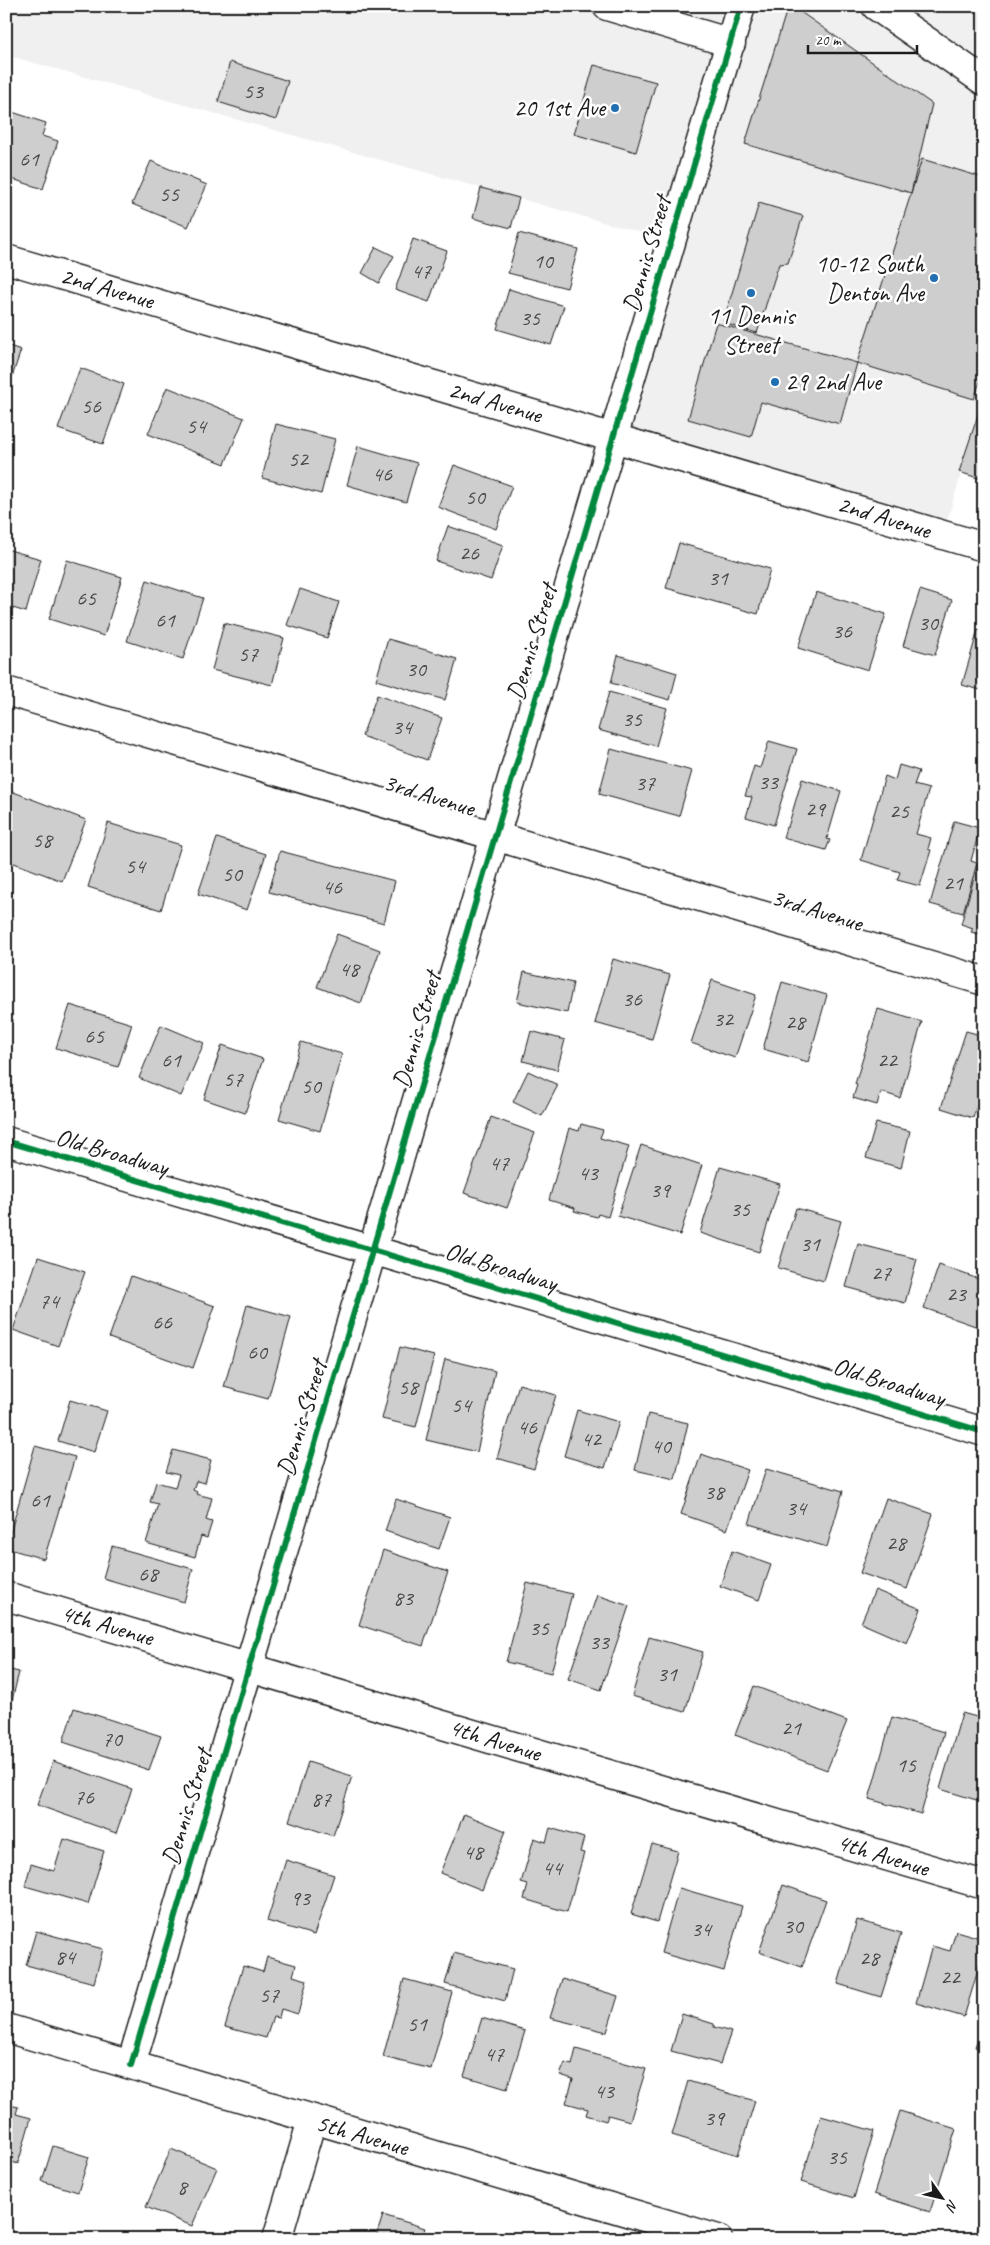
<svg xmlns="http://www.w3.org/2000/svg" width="990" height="2245" font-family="Caveat,sans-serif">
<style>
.built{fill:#f0f0f0}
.building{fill:#cecece;stroke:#1c1c1c}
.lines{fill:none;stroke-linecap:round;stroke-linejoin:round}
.street-casing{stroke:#1c1c1c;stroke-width:31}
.secondary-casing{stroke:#1c1c1c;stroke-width:31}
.street{stroke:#fff;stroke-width:28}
.secondary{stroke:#fff;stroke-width:28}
.cycleway-casing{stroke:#fff;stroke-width:9}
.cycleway{stroke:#00873e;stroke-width:6}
.poi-dot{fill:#1f6fb2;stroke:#fff;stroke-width:2}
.labels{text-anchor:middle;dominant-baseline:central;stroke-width:5;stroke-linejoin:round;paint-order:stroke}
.number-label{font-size:22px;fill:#484848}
.poi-label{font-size:25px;fill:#1c1c1c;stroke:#fff;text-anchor:end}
.street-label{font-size:25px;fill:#1c1c1c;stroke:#fff}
</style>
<rect width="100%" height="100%" fill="#fff"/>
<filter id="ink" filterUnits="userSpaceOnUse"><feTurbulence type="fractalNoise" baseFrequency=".02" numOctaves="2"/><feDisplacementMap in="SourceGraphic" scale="10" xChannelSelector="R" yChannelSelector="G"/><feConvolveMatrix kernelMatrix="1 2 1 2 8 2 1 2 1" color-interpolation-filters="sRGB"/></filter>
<g filter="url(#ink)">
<path class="built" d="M6 6H984V398L944 531 616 435 674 242 6 55Z"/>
<path class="building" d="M788 6H792L932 104 911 193 745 144Z
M230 62 288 81 276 120 218 102Z
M594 65 656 82 636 152 574 134Z
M9 111 46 123 42 136 58 141 43 189 6 177V120Z
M922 159 984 178V370L974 399 857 363Z
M151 161 207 185 188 227 132 204Z
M481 188 519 198 511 228 473 218Z
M759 203 803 216 788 263 779 264 757 333 723 323Z
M519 233 578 249 567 288 508 273Z
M413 239 447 251 429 302 395 290Z
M376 247 394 256 379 283 362 273Z
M509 289 564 306 551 345 497 329Z
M716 323 857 363 840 424 761 402 751 437 688 419Z
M6 345 21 350 6 395Z
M80 368 124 384 103 444 58 429Z
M167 387 244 418 225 464 148 434Z
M983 400H984V480L959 472Z
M276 424 335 439 321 494 262 478Z
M358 446 417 463 406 502 347 485Z
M454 465 512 486 496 529 438 507Z
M448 526 503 545 491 580 436 561Z
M679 543 770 569 758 614 666 588Z
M6 549 41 559 26 612 6 606Z
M67 560 122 577 104 636 49 619Z
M147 580 203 598 183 659 127 641Z
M300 589 339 602 327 638 287 625Z
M920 590 952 600 935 655 903 646Z
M816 592 886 614 868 670 798 648Z
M224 623 284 638 272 685 212 670Z
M978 630 984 632V691L962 685Z
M388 639 457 659 445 700 376 680Z
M618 655 677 673 670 700 611 683Z
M609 692 667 708 656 746 598 730Z
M377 695 442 718 427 760 362 736Z
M769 741 797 749 774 825 746 817 752 797 745 796 754 766 760 768Z
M611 749 692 771 679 816 599 794Z
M899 765 919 771 914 785 929 789 916 834 931 838 928 849 931 850 920 886 897 880 900 872 861 860 885 776 895 780Z
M802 779 841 791 827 839 830 840 826 850 783 838 786 827H788Z
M11 791 86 820 62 881 6 860V803Z
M954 821 980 828 971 861 977 863 963 913 930 904Z
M108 823 181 845 161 910 88 887Z
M217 838 266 854 247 910 198 894Z
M280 851 395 881 384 923 269 892Z
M978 864 984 866V935L971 932 973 928 961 924Z
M337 934 380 950 361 1003 317 987Z
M613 959 670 975 652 1039 595 1023Z
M524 972 573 983 567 1013 517 1002Z
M712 980 756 995 735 1058 691 1043Z
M782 982 827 995 808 1062 763 1049Z
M70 1005 132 1024 118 1067 56 1048Z
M878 1009 922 1022 900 1098 881 1092 877 1105 853 1098 857 1085 855 1084Z
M161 1025 204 1043 181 1096 139 1078Z
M531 1031 565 1040 557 1070 523 1061Z
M966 1031 984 1036V1083L973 1118 941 1108Z
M301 1042 342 1054 320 1131 279 1119Z
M222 1045 263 1059 245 1113 204 1099Z
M528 1071 558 1085 542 1116 513 1102Z
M491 1117 535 1133 507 1208 464 1193Z
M876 1123 910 1131 901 1168 866 1158Z
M581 1124 603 1130 600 1138 629 1146 608 1217 598 1214 597 1217 574 1211 575 1208 549 1200 569 1128 579 1131Z
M641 1145 702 1165 680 1235 618 1216Z
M720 1167 780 1184 759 1252 700 1233Z
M796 1208 841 1221 824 1281 778 1268Z
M858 1244 917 1259 905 1303 846 1287Z
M38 1257 85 1272 58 1346 13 1330Z
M939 1265 984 1281V1320L981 1328 924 1308Z
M131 1276 215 1306 193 1368 109 1338Z
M247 1305 291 1317 268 1399 224 1387Z
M400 1347 434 1356 416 1427 382 1419Z
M445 1359 495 1371 477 1452 426 1440Z
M519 1384 556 1395 534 1469 497 1458Z
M70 1400 107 1411 94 1452 58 1441Z
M577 1410 619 1422 605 1468 564 1456Z
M648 1414 688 1423 675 1479 635 1470Z
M35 1446 75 1457 44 1559 6 1548Z
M173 1450 211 1460 205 1483 196 1481 193 1490 197 1492 196 1494 212 1498 206 1520 212 1522 207 1538 201 1536 195 1557 146 1543 158 1504 150 1502 156 1482 175 1487 179 1475 166 1472Z
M701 1454 748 1470 727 1530 681 1514Z
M766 1469 843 1491 827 1547 749 1524Z
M886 1498 933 1514 907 1589 860 1573Z
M396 1499 450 1517 439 1549 385 1531Z
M112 1546 193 1569 184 1602 103 1578Z
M383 1550 448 1572 423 1646 359 1625Z
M732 1551 771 1565 759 1600 720 1586Z
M527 1583 572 1594 551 1673 506 1662Z
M875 1590 921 1609 907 1643 861 1623Z
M597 1595 629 1606 601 1690 568 1679Z
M649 1637 703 1652 685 1712 632 1696Z
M6 1669 19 1672 6 1725Z
M754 1686 847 1721 827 1770 735 1735Z
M74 1708 161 1736 149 1770 63 1742Z
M962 1713 984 1719 983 1802 940 1789Z
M892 1717 944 1732 921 1814 869 1799Z
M53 1761 132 1789 116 1833 37 1805Z
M308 1762 352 1776 333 1836 289 1821Z
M464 1814 506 1831 482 1890 440 1873Z
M550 1828 584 1838 580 1852 584 1853 567 1912 524 1899 528 1885 521 1883 534 1838 546 1842Z
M64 1839 104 1851 88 1904 25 1886 31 1864 54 1871Z
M652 1844 678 1851 657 1922 631 1914Z
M286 1860 334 1875 314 1935 267 1921Z
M783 1885 826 1900 802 1967 759 1952Z
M679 1888 742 1906 724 1971 661 1953Z
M857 1920 901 1933 881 1997 838 1984Z
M36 1931 103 1949 94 1983 26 1965Z
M956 1931 984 1939V1950L964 2017 916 2003 932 1946 950 1951Z
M454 1953 513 1969 505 2001 445 1984Z
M267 1957 296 1965 293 1976 307 1980 298 2014 281 2009 279 2018 273 2017 266 2038 225 2027 243 1966 263 1972Z
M404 1979 452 1992 431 2069 383 2057Z
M562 1979 618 1996 607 2032 550 2018Z
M682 2014 714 2024V2027L731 2032 720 2064 671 2051Z
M482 2018 525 2031 507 2089 464 2076Z
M984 2022V2050L975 2047Z
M576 2049 646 2069 630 2121 608 2115 606 2121 586 2115 588 2109 566 2103 573 2079 560 2075 565 2063 572 2065Z
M688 2081 755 2101 738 2155 672 2135Z
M6 2104 18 2107 16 2114 31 2118 18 2164 6 2160Z
M900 2111 956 2129 930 2212 874 2194Z
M821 2116 874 2131 854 2198 801 2182Z
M53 2146 89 2157 78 2192 42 2181Z
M171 2149 217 2168 192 2226 146 2207Z
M984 2205V2233L976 2231Z
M383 2215 425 2228 421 2239H369L371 2235 376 2237Z"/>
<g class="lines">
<g class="street-casing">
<path id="street" d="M607 6 731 43
M6 259 984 547
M6 691 984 981
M6 1141 984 1432
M6 1596 984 1885
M6 2028 718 2239
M131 2065 741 6
M277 2239 312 2120"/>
</g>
<g class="secondary-casing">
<path id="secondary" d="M876 6 984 81"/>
</g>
<use href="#street" class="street"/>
<use href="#secondary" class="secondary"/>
<g class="cycleway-casing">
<path id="cycleway" d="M6 1141 984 1432
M131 2065 741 6"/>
</g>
<use href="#cycleway" class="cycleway"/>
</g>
</g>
<g class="poi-dot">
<circle cx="615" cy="108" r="5"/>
<circle cx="934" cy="278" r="5"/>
<circle cx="751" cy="293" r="5"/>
<circle cx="775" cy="382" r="5"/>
</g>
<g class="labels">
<g class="number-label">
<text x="253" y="91">53</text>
<text x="29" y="159">61</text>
<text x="169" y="194">55</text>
<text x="543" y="261">10</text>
<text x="421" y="271">47</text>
<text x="530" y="318">35</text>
<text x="91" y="406">56</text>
<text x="196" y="426">54</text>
<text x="298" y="459">52</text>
<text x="382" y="474">46</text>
<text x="475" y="497">50</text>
<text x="469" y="553">26</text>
<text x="718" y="578">31</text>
<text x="86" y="598">65</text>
<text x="165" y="620">61</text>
<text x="928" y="623">30</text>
<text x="842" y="631">36</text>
<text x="248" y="654">57</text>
<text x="416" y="669">30</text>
<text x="632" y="719">35</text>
<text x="402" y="727">34</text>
<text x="768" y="782">33</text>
<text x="645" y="783">37</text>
<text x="815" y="809">29</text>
<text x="899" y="811">25</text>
<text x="42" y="840">58</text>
<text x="135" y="866">54</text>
<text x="232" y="874">50</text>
<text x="953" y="883">21</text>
<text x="332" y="887">46</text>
<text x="349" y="969">48</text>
<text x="632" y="999">36</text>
<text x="723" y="1019">32</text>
<text x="795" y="1022">28</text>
<text x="94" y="1036">65</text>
<text x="171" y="1060">61</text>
<text x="887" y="1060">22</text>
<text x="233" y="1079">57</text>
<text x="311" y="1086">50</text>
<text x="499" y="1163">47</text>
<text x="588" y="1173">43</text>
<text x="660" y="1190">39</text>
<text x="740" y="1209">35</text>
<text x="810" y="1244">31</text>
<text x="881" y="1273">27</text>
<text x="956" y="1294">23</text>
<text x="49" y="1301">74</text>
<text x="162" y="1322">66</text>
<text x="257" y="1352">60</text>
<text x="408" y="1387">58</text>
<text x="461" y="1405">54</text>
<text x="527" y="1427">46</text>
<text x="591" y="1439">42</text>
<text x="661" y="1446">40</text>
<text x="714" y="1492">38</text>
<text x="40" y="1500">61</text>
<text x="796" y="1508">34</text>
<text x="896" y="1543">28</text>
<text x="148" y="1574">68</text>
<text x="403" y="1598">83</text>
<text x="539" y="1628">35</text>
<text x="599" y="1642">33</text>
<text x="667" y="1674">31</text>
<text x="791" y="1728">21</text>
<text x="112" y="1739">70</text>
<text x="906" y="1765">15</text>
<text x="84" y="1797">76</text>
<text x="321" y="1799">87</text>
<text x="473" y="1852">48</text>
<text x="552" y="1868">44</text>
<text x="300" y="1898">93</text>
<text x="793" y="1926">30</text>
<text x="701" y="1929">34</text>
<text x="65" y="1957">84</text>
<text x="869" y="1958">28</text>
<text x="950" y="1977">22</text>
<text x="269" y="1995">57</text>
<text x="417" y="2024">51</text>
<text x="494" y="2054">47</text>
<text x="604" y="2091">43</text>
<text x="714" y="2118">39</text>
<text x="837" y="2157">35</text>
<text x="182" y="2187">8</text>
</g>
<g class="poi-label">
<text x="605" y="108">20 1st Ave</text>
<text x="924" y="264">10-12 South<tspan x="924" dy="29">Denton Ave</tspan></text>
<text x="751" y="316" text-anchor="middle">11 Dennis<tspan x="751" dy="29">Street</tspan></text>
<text x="785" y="382" text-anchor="start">29 2nd Ave</text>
</g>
<g class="street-label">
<text transform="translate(647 254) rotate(-74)">Dennis Street</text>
<text transform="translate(107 288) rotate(16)">2nd Avenue</text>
<text transform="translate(495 402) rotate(16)">2nd Avenue</text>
<text transform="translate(884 517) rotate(17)">2nd Avenue</text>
<text transform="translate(532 642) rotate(-73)">Dennis Street</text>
<text transform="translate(429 795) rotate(17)">3rd Avenue</text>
<text transform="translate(817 910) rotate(17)">3rd Avenue</text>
<text transform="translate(417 1030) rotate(-74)">Dennis Street</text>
<text transform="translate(112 1152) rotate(16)">Old Broadway</text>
<text transform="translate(501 1267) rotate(17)">Old Broadway</text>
<text transform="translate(889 1382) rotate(17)">Old Broadway</text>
<text transform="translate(302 1418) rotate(-73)">Dennis Street</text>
<text transform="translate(107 1625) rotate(16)">4th Avenue</text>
<text transform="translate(495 1740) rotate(17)">4th Avenue</text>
<text transform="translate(187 1807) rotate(-73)">Dennis Street</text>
<text transform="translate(883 1855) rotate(17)">4th Avenue</text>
<text transform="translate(362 2135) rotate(16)">5th Avenue</text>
</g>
</g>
<rect width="990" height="2245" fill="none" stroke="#fff" stroke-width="25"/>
<rect x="12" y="12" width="965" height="2220" fill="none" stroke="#1c1c1c" stroke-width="2" filter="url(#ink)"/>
<g transform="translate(942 2198) rotate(124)" stroke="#ffffff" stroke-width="4" paint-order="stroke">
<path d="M0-4L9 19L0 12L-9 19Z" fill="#1c1c1c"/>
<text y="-8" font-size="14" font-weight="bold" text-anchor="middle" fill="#1c1c1c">N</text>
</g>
<path d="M808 45v8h109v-8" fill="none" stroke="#1c1c1c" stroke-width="2.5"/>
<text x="815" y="45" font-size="15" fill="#1c1c1c" stroke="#ffffff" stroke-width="4" paint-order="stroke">20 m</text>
</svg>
